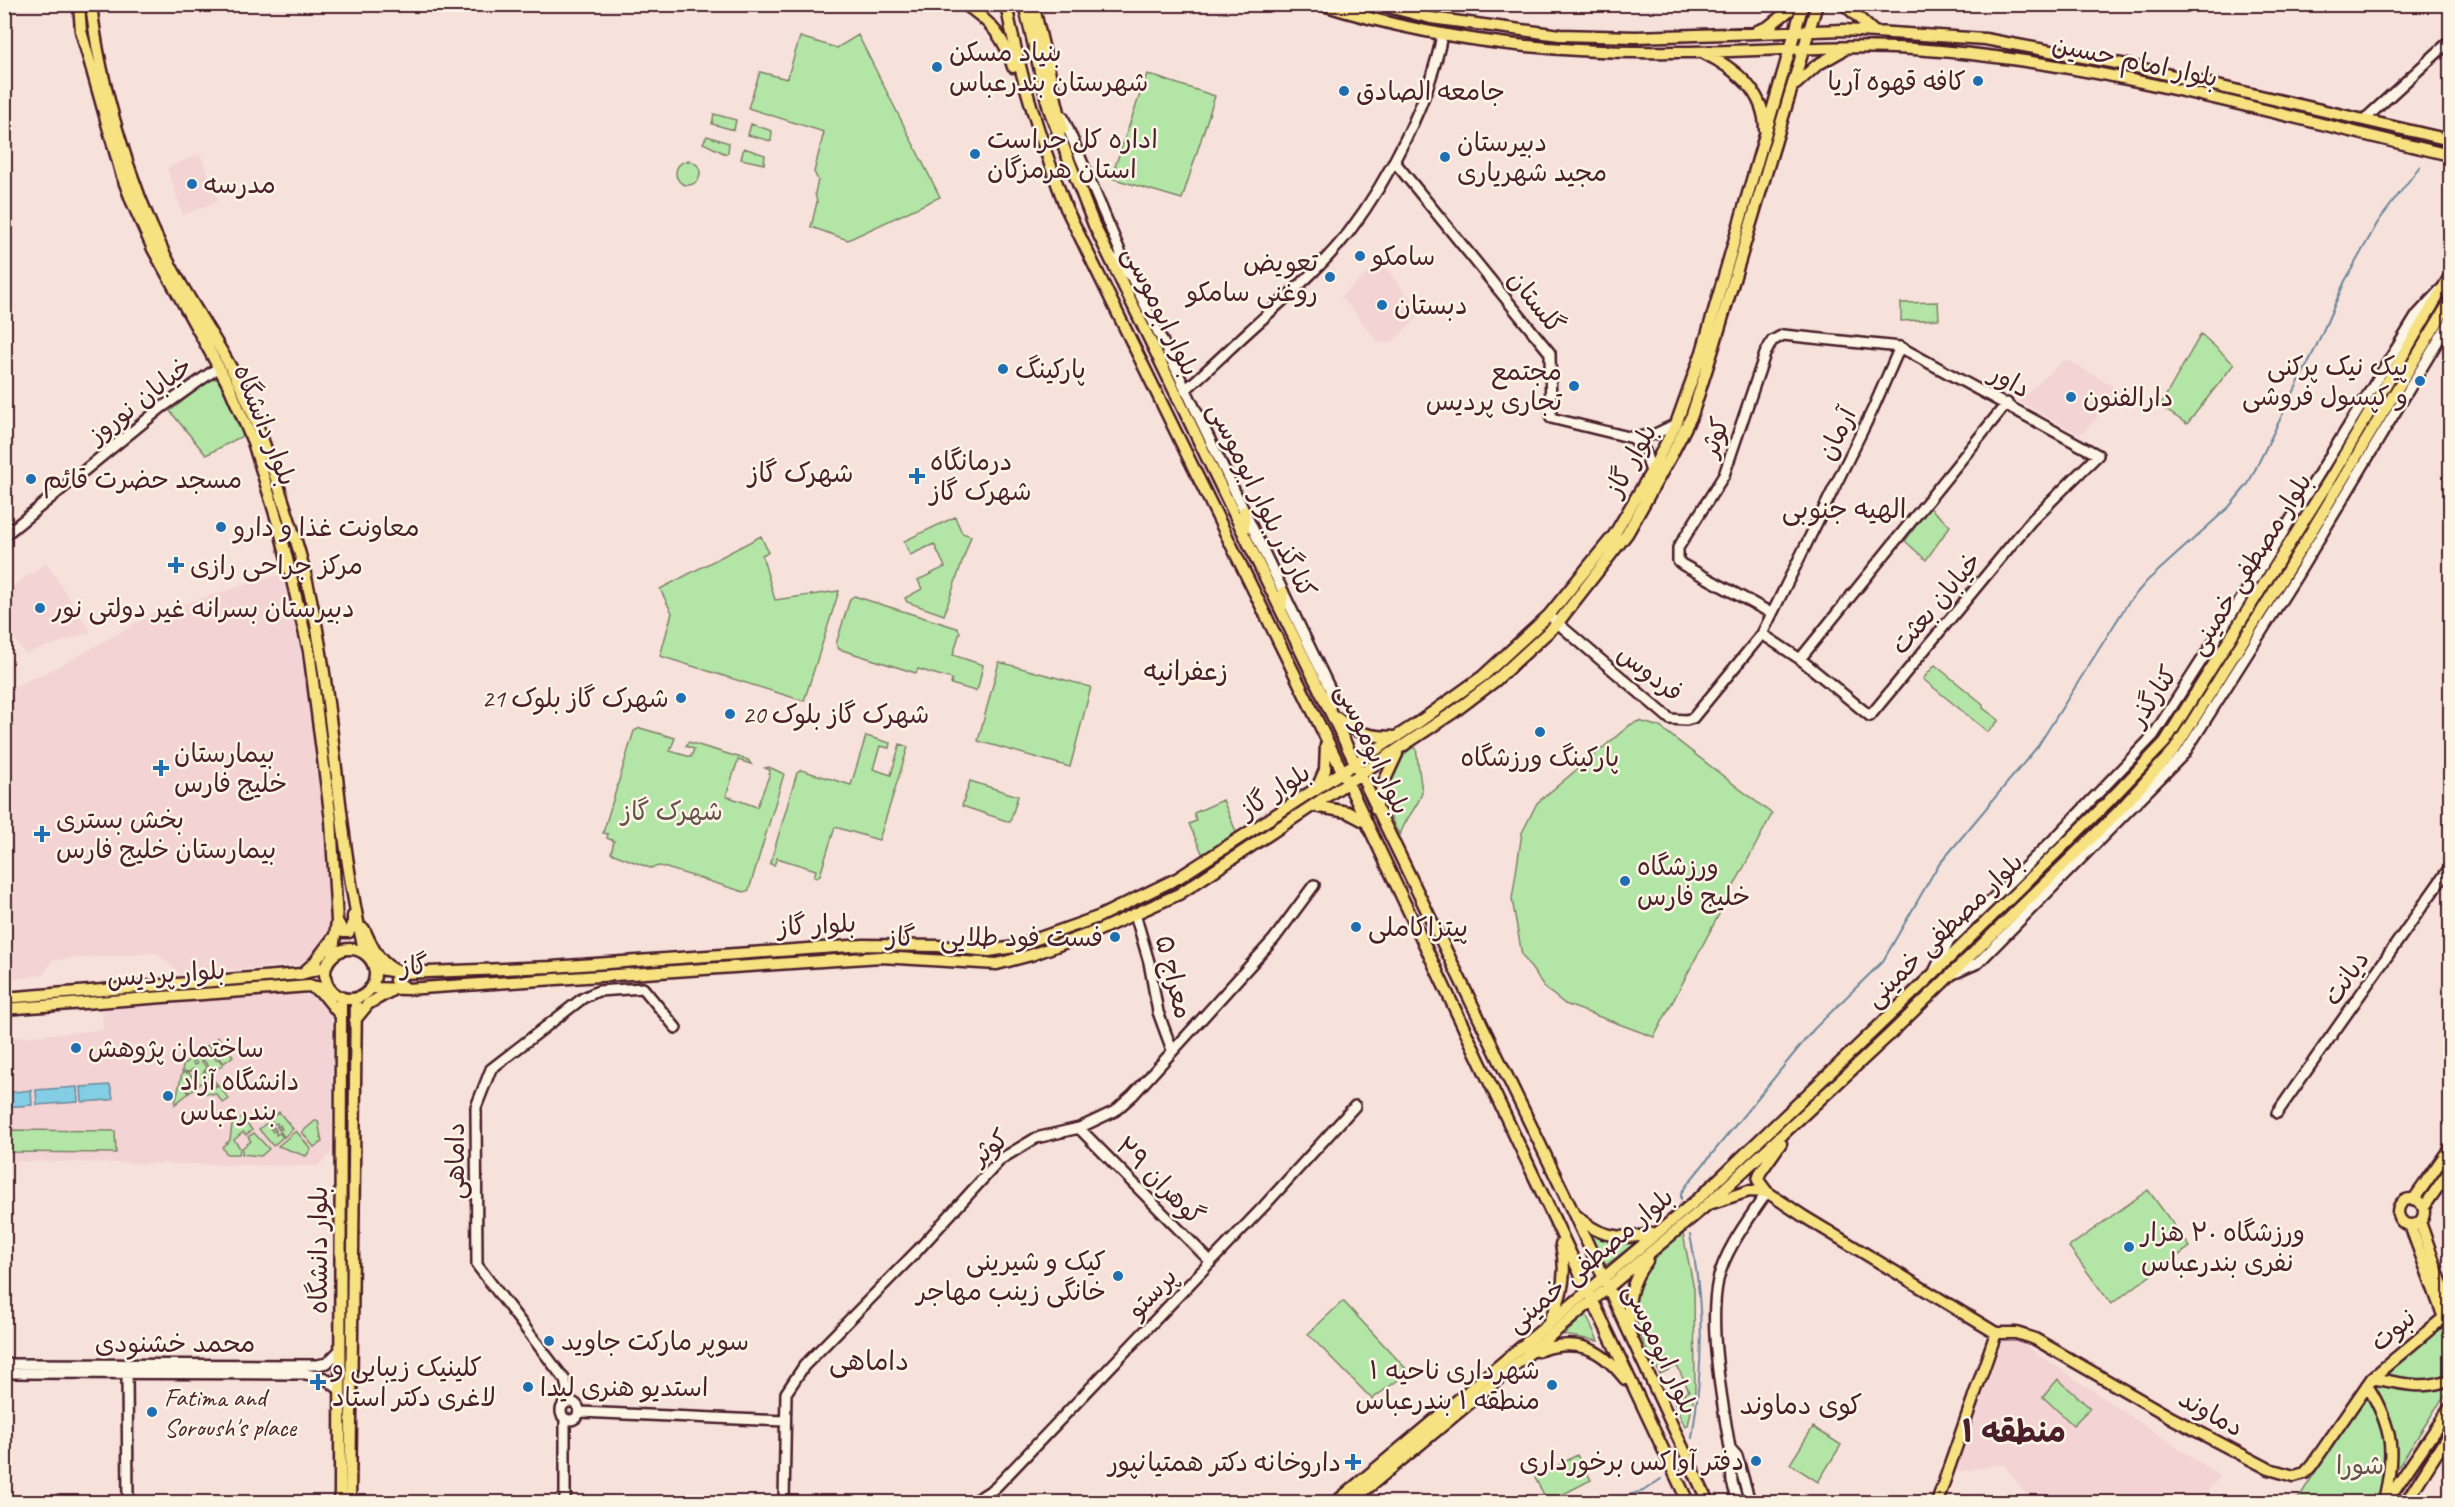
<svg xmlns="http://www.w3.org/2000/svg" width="2455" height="1507" font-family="Caveat,'Playpen Sans Arabic',sans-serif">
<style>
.built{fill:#f3d3d4}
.green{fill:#b3e6a6;stroke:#7e8268;stroke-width:1.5}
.water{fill:#83cee4;stroke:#6c889a;stroke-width:1.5}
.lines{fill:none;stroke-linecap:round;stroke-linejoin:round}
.stream{stroke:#6c889a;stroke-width:2}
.minor-casing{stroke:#4a1f2b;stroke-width:14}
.major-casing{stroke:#4a1f2b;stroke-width:15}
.minor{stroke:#fcf5e5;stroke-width:9}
.major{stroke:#f7e281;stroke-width:10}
.poi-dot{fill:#1f6fb2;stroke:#fcf5e5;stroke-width:2}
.labels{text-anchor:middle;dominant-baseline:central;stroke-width:5;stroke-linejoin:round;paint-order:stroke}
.poi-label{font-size:26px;fill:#4a1f2b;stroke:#fcf5e5;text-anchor:start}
.street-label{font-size:26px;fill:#4a1f2b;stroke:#fcf5e5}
.park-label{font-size:26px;fill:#64514a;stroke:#fcf5e5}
.neighbourhood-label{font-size:27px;fill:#4a1f2b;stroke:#fcf5e5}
.district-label{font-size:32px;font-weight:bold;fill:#4a1f2b;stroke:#fcf5e5}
</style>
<rect width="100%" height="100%" fill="#f7e1db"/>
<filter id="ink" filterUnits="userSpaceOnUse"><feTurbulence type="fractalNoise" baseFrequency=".0167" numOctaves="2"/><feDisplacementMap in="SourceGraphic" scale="12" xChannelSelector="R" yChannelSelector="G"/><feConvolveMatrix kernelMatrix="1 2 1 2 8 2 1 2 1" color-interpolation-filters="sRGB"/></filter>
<g filter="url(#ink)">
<path class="built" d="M200 154 218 201 183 215 167 168Z
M1381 262 1422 314 1391 343H1379L1341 296Z
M2063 361H2070L2122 392 2080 435 2019 401Z
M46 563 91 632 25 654 5 623V592Z
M286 572 308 692 319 777 330 924 321 943 301 965 179 973 157 953 52 960 43 975 5 980 4 697 16 686 64 664 154 613Z
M299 994 318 998 327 1006 332 1017V1153L317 1166 5 1161V1038L103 1030 102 1006Z
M2005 1332 2220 1476 2200 1502H2031L2004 1464 1956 1472Z"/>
<path class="green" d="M858 35 940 197 848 240 811 227 817 202 815 193 818 180 814 172 824 132 748 108 760 72 787 79 800 37 837 48Z
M1147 74 1215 96 1182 199 1111 178Z
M714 114 736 120 734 130 712 124Z
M751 124 772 131 771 141 748 135Z
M707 136 729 143 728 152 726 154 703 143Z
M744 148 765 155 764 164 741 159Z
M676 173a12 12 0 1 1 24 0a12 12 0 1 1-24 0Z
M1938 302 1939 319 1901 321V303Z
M2201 334 2234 364 2187 424 2160 406Z
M217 378 246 434 206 455 170 411 209 381Z
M1929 507 1950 526 1926 560 1905 541Z
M955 517 962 533 971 536 944 615 907 602 905 598 922 589 918 580 945 567 934 544 910 555 904 541Z
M761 536 768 552 762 555 775 600 839 591 804 701 660 656 672 613 660 589Z
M854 596 957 628 960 632 953 655 983 665 978 688 975 691 951 684 952 679 918 669 916 673 839 649 836 644 850 599Z
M999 662 1091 687 1070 767 978 741Z
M1935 665 1983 704V708L1999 720 1988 732 1923 679Z
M1639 721 1660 727 1772 814 1654 1037 1565 1004 1546 989 1522 955 1512 899 1522 833 1537 803 1630 725Z
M640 728 675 738 670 751 691 757 694 749 686 746 688 742 748 760 751 764 738 760 726 796 757 807 769 776 770 770 765 768 769 767 784 774 749 890 744 892 660 866 650 868 611 853 614 841 607 838 608 834 603 833 634 731Z
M866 736 890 743 889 748 880 746 873 769 891 775 900 744 908 747 879 840 835 827 820 875 817 878 814 877 816 870 777 858 774 865 770 864 797 773 801 770 851 785Z
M1411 748H1416L1422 792C1419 807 1404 818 1400 836 1381 806 1385 773 1411 748Z
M970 781 1018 796 1010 822 962 806Z
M1223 800 1237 834 1203 855 1189 824 1196 821 1194 813Z
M218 1037 233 1056 224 1063 217 1055H223L220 1051 216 1053 217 1049 214 1050 209 1045Z
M208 1045 215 1054 209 1055 213 1058 216 1056V1060L219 1059 223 1065 213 1072 198 1053Z
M196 1054 207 1068 202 1074 208 1070 212 1074 190 1092 183 1086 189 1093 175 1104 182 1073H189L192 1077 196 1074 193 1069 189 1072 182 1071 183 1065 191 1058 194 1065 197 1064 192 1057Z
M212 1078 217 1084 211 1089 218 1085 229 1099 223 1103 216 1094 205 1093 206 1083Z
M279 1112 293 1129 284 1137 278 1128 282 1129 280 1125 277 1127V1123L274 1124 270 1120Z
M242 1117 252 1130 246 1135 243 1132 234 1140 240 1148 239 1154H227L222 1147 230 1140 232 1125Z
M269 1121 275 1129 270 1128 273 1132 276 1130V1135L279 1133 283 1137 273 1146 259 1129Z
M315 1121H318L322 1142 314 1147 302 1132Z
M5 1130 115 1131 116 1153 5 1152Z
M296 1131 311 1149 306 1156 278 1146Z
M254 1133 269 1149 261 1156 242 1154V1148L251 1141 248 1137Z
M2148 1190 2190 1247 2111 1304 2069 1247Z
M1589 1233 1610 1241 1635 1243 1606 1265Z
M1683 1234 1694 1289 1695 1391 1688 1426 1685 1427 1673 1400 1689 1391 1677 1366 1660 1374C1651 1356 1636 1334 1634 1314 1631 1279 1657 1253 1683 1234Z
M1343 1301 1409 1372 1372 1399 1308 1334Z
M1586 1314 1598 1341 1564 1335Z
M2450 1321V1390L2436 1408 2376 1502H2296L2357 1408 2402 1358Z
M2058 1379 2090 1408 2073 1425 2043 1397Z
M1813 1427 1841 1445 1818 1482 1790 1464Z
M1577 1455 1591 1480 1548 1502 1535 1478Z"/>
<path class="water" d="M110 1085 113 1098 110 1100 82 1102 81 1087Z
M77 1087 78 1102 37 1105 36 1090Z
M31 1090 32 1105 5 1107V1093Z"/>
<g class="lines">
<path class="stream" d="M1681 1199V1193L1689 1182 1814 1029 1883 961 1937 867 2038 746 2128 603 2147 581 2229 507 2248 484 2315 349 2345 281 2378 222 2420 166
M1690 1235C1705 1304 1703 1368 1692 1438
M1603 1502 1643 1491 1661 1479"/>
<g class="minor-casing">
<path id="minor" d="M1063 117 1128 270
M2365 119 2450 41
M1394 161 1550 353 1551 418 1633 438
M1109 254 1132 278 1330 689V709
M1185 390C1207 371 1227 351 1249 331 1283 300 1320 269 1349 232 1389 179 1430 100 1442 35
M1651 472 1645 451 1633 438 1655 434 1676 424
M4 536 161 408 219 367
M1771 613 1683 565 1678 561V548L1724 475 1765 354 1772 341 1783 335 1900 347 2098 455 2031 521 1870 716 1800 659
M1554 620 1670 719 1686 720 1693 718 1762 634 1872 411 1900 347
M1762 634 1800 659 2007 403
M1135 914 1149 962 1158 1012 1172 1050
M1935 970 1949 941 2056 837 2153 736 2254 579 2417 315 2440 290
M1953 974 1978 963 2184 754 2298 574 2450 321
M2277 1113 2450 867
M1079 1128 1211 1262
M4 1364 317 1365 327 1363 340 1350
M127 1372 128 1502
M4 1373 306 1374 325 1378 340 1390
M561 1411a9 9 0 1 1 18 0a9 9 0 1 1-18 0Z
M570 1402 565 1380 477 1265 476 1107 491 1069 583 998 598 991 643 988 676 1028
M580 1412 785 1421
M1730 1448 1737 1456 1750 1502
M565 1502V1420
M784 1502 786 1393 804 1366 917 1251 1001 1159 1036 1138 1079 1128 1115 1111 1133 1095 1274 939 1314 885
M973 1502 995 1488 1264 1206 1355 1106
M1738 1502 1732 1482 1730 1448C1722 1401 1708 1326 1718 1280 1725 1249 1750 1218 1767 1192"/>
</g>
<g class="major-casing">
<path id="major" d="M79 4 81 31 121 173 132 202 153 249 229 386 253 442 280 530 309 651 331 820 337 921 332 957
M91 4C100 85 129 181 164 253 186 297 215 336 237 379 260 425 275 476 291 525 337 663 331 813 365 954
M964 4C989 20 1005 38 1013 67
M1006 4C1019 74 1041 142 1066 208L1348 783 1688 1502
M1024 4 1049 109 1094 225 1573 1212 1708 1502
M1033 4 1063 129
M1320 4C1434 40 1553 54 1673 52 1753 52 1834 44 1914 49 2092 60 2277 115 2450 155
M1377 4 1431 18 1560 35 1636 37 1844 30 1985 39 2127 65 2450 140
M1844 4 1874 32
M1757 31 1768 27 1797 4
M1704 53C1736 69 1765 92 1765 130
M1796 84 1817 65 1847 48
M1244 511V530
M1281 610 1283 592
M1337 718C1355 734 1373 737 1397 737
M1316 790 1325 770 1326 745
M1314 806 1347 812 1366 822
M1376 809 1383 784 1397 754
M337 921 343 932H349L353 925V916
M364 929C373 949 379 964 401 973L395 980 407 989
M325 974a25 25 0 1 1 50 0a25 25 0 1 1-50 0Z
M374 968 403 973 552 967 864 945 938 946 989 951 1014 947 1098 917 1178 878 1419 722 1483 676 1549 615 1614 535 1651 472 1676 424 1702 352 1803 4
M304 972 314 963 333 938
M313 988 324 995 341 1016
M370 988 407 989 881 957 997 964 1031 955 1097 931 1179 894 1454 712 1495 681 1557 624 1627 534 1671 456 1692 415 1714 346 1817 4
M4 998 301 974 326 967
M4 1009 309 986 330 989
M355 1020 368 1004 391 991
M1781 1143 1760 1173 1758 1180 1767 1192 1803 1216 1996 1333H2016L2035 1339 2172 1418 2269 1469 2294 1476 2305 1473 2312 1465 2372 1378 2448 1314 2450 1307 2420 1222
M2398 1212a13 13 0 1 1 26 0a13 13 0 1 1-26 0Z
M2414 1199 2450 1148
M1712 1203 1749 1191 1767 1192
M2424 1207 2450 1170
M1577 1216C1598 1237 1625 1241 1653 1233
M2410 1225 2444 1318
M1549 1321C1564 1296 1567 1271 1561 1244
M1631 1328C1625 1305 1632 1279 1647 1261
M1537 1351C1577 1338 1600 1347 1625 1379
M2372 1378C2399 1383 2425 1391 2450 1379
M2367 1385C2394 1429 2395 1453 2384 1502
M2388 1499 2450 1408
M340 1502 341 997
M350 1502 356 999
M1336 1502 1699 1198 1932 975 2107 803 2165 742 2330 479 2450 276
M1351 1502 1707 1205 1888 1036 2117 813 2175 749 2302 547 2450 301
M1937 1502 1996 1333
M2406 1502 2450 1432"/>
</g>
<use href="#minor" class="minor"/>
<use href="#major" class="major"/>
</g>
</g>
<g class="poi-dot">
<circle cx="937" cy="67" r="6"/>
<circle cx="1978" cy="81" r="6"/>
<circle cx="1344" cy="91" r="6"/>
<circle cx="975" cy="154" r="6"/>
<circle cx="1445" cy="157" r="6"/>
<circle cx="192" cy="184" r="6"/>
<circle cx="1360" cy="256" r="6"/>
<circle cx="1330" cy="277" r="6"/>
<circle cx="1382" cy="305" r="6"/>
<circle cx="1003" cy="369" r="6"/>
<circle cx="2420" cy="381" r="6"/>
<circle cx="1574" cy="386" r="6"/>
<circle cx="2071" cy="397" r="6"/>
<path d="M914 467h6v6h6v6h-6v6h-6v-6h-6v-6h6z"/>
<circle cx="31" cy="479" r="6"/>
<circle cx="221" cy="527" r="6"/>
<path d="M173 556h6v6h6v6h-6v6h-6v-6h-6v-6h6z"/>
<circle cx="40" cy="608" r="6"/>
<circle cx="681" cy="698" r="6"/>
<circle cx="730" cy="714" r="6"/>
<circle cx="1540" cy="732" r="6"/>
<path d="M158 759h6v6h6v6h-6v6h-6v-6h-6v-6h6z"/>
<path d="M39 825h6v6h6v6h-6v6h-6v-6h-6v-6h6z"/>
<circle cx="1625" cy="881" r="6"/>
<circle cx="1356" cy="927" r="6"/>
<circle cx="1115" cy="937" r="6"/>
<circle cx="76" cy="1048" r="6"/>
<circle cx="168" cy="1096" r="6"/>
<circle cx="2129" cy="1247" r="6"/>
<circle cx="1118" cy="1276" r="6"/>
<circle cx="549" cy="1341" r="6"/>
<path d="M315 1373h6v6h6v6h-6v6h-6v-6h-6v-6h6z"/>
<circle cx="1552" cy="1385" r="6"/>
<circle cx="528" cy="1387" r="6"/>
<circle cx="152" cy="1412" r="6"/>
<circle cx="1756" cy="1461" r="6"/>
<path d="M1350 1453h6v6h6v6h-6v6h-6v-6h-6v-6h6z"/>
</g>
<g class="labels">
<g class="poi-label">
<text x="949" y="52">بنیاد مسکن<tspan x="949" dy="30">شهرستان بندرعباس</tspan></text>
<text x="1966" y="81" text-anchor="end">کافه قهوه آریا</text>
<text x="1356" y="91">جامعه الصادق</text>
<text x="987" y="139">اداره کل حراست<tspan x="987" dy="30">استان هرمزگان</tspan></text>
<text x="1457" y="142">دبیرستان<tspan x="1457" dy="30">مجید شهریاری</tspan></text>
<text x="204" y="184">مدرسه</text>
<text x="1372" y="256">سامکو</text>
<text x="1318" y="262" text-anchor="end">تعویض<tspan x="1318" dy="30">روغنی سامکو</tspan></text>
<text x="1394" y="305">دبستان</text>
<text x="2408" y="366" text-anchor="end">پیک نیک پرکنی<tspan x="2408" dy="30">و کپسول فروشی</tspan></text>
<text x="1015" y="369">پارکینگ</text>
<text x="1562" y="371" text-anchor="end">مجتمع<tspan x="1562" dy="30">تجاری پردیس</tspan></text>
<text x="2083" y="397">دارالفنون</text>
<text x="930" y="461">درمانگاه<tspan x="930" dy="30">شهرک گاز</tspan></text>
<text x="43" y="479">مسجد حضرت قائم</text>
<text x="233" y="527">معاونت غذا و دارو</text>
<text x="190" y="565">مرکز جراحی رازی</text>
<text x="52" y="608">دبیرستان بسرانه غیر دولتی نور</text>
<text x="669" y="698" text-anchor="end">شهرک گاز بلوک 21</text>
<text x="742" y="714">شهرک گاز بلوک 20</text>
<text x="174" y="753">بیمارستان<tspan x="174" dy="30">خلیج فارس</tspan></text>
<text x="1540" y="757" text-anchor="middle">پارکینگ ورزشگاه</text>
<text x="56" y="819">بخش بستری<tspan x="56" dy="30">بیمارستان خلیج فارس</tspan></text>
<text x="1637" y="866">ورزشگاه<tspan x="1637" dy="30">خلیج فارس</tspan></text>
<text x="1368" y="927">پیتزاکاملی</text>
<text x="1103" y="937" text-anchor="end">فست فود طلایی</text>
<text x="88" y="1048">ساختمان پژوهش</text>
<text x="180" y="1081">دانشگاه آزاد<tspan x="180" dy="30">بندرعباس</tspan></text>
<text x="2141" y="1232">ورزشگاه ۲۰ هزار<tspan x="2141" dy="30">نفری بندرعباس</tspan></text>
<text x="1106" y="1261" text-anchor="end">کیک و شیرینی<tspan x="1106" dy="30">خانگی زینب مهاجر</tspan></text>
<text x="561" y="1341">سوپر مارکت جاوید</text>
<text x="332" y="1367">کلینیک زیبایی و<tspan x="332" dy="30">لاغری دکتر استاد</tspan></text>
<text x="1540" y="1370" text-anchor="end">شهرداری ناحیه ۱<tspan x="1540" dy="30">منطقه ۱ بندرعباس</tspan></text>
<text x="540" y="1387">استدیو هنری لیدا</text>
<text x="164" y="1397">Fatima and<tspan x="164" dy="30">Soroush's place</tspan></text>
<text x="1744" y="1461" text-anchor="end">دفتر آواکس برخورداری</text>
<text x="1341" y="1462" text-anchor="end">داروخانه دکتر همتیانپور</text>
</g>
<g class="street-label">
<text transform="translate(2135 61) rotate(12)">بلوار امام حسین</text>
<text transform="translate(1536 302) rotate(51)">گلستان</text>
<text transform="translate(1161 311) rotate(64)">بلوار ابوموسی</text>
<text transform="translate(2010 381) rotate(28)">داور</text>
<text transform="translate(140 400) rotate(-38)">خیابان نوروز</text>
<text transform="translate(265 425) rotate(68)">بلوار دانشگاه</text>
<text transform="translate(1837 434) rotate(-64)">آرمان</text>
<text transform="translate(1715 437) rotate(-71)">کوثر</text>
<text transform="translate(1631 460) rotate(-61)">بلوار گاز</text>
<text transform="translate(1262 500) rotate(64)">کنارگذر بلوار ابوموسی</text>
<text transform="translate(2250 564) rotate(-58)">بلوار مصطفی خمینی</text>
<text transform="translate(1936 603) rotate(-50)">خیابان بعثت</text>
<text transform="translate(1650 673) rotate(38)">فردوس</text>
<text transform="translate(2153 696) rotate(-56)">کنارگذر</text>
<text transform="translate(1373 749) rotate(65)">بلوار ابوموسی</text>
<text transform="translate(1275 791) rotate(-33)">بلوار گاز</text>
<text transform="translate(817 925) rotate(-3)">بلوار گاز</text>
<text transform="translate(1944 930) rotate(-44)">بلوار مصطفی خمینی</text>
<text transform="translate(901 937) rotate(3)">گاز</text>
<text transform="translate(414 966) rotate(-3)">گاز</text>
<text transform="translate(166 974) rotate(-4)">بلوار پردیس</text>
<text transform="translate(1174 977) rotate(76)">معراج ۵</text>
<text transform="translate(2346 978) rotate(-55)">دیانت</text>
<text transform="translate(990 1147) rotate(-39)">کوثر</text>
<text transform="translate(455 1161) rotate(-90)">داماهی</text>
<text transform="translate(1160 1181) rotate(45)">گوهران ۲۹</text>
<text transform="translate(318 1250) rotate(-90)">بلوار دانشگاه</text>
<text transform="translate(1590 1260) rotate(-40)">بلوار مصطفی خمینی</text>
<text transform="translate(1152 1293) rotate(-46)">پرستو</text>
<text transform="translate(2393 1330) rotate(-40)">نبوت</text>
<text x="175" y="1343">محمد خشنودی</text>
<text transform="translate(1661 1349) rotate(65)">بلوار ابوموسی</text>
<text transform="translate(2211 1413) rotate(29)">دماوند</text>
</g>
<g class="park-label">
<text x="672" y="811">شهرک گاز</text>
<text x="2360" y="1465">شورا</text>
</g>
<g class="neighbourhood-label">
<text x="801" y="473">شهرک گاز</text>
<text x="1844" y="509">الهیه جنوبی</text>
<text x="1186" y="671">زعفرانیه</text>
<text x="869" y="1361">داماهی</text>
<text x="1801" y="1405">کوی دماوند</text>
</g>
<g class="district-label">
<text x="2014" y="1431">منطقه ۱</text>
</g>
</g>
<rect width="2455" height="1507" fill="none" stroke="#fcf5e5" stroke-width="24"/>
<rect x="12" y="12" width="2431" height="1483" fill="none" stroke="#4a1f2b" stroke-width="2" filter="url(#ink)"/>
</svg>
